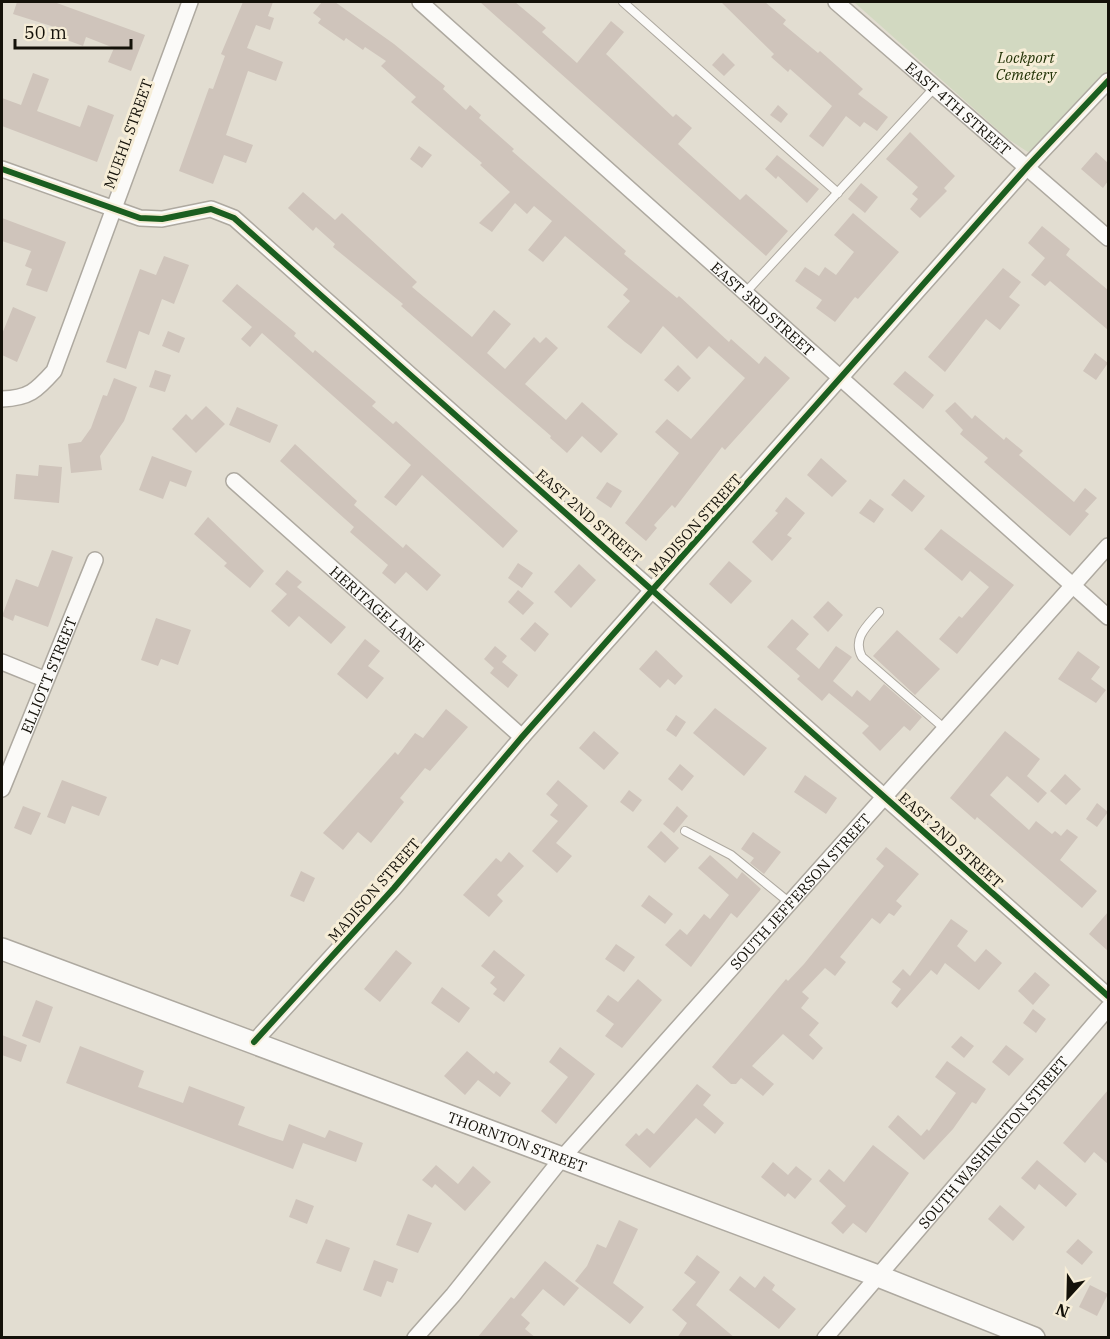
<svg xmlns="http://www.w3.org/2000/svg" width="1110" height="1339" font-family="'IBM Plex Serif',serif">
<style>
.green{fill:#d2d9c1}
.building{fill:#cfc4bb}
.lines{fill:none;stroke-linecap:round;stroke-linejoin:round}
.lane-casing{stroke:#aea9a0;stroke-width:10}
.street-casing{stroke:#aea9a0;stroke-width:18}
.secondary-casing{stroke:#aea9a0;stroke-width:24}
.lane{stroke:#fbfaf8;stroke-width:8}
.street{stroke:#fbfaf8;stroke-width:15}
.secondary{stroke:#fbfaf8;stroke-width:21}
.cycleway-casing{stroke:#f6edd7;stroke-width:10}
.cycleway{stroke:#1b5e20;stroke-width:6}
.labels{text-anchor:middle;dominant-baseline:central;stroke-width:6;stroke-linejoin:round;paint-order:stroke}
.park-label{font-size:15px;font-style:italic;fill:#1f3003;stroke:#f6edd7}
.street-label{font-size:15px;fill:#141109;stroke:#f6edd7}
</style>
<rect width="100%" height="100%" fill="#e2ddd1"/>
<path class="green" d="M854 2H1108V71L1041 147 1028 152 1008 139Z"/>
<path class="building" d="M17 2H54L145 35 131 71 108 62 114 48 86 37 83 46 64 39 67 31 13 14Z
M243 2H273L268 16 274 18 270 30 256 25 247 48 283 62 276 81 248 71 226 135 253 145 246 163 224 155 213 184 179 171 209 88 213 89 225 56 221 54Z
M322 2H335L394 44 445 86 443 89 466 110 470 105 481 115 479 118 514 149 512 151 626 251 624 254 677 298 679 296 729 342 731 339 759 364 765 356 790 378 725 450 722 447 675 508 672 505 654 525 657 528 646 541 625 523 679 453 655 432 667 419 691 439 745 378 709 346 697 359 663 326 641 354 625 342 607 327 630 301 623 295 628 289 565 236 543 262 528 250 552 221 534 206 527 214 515 203 492 232 479 223 510 192 480 165 482 163 411 102 416 97 381 66 386 61 365 47 363 50 346 38 344 41 318 23 321 19 313 13Z
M480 2H515L546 28 542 32 577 63 611 21 624 32 606 54 673 117 676 114 692 128 678 144 740 200 746 194 788 231 766 256Z
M721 2H765L786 20 783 24 818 53 820 51 863 89 858 94 888 117 877 131 864 122 860 127 846 116 823 147 809 136 832 106 790 69 788 72 771 57 774 54Z
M723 53 735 65 724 76 712 65Z
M33 73 49 79 37 111 80 127 88 105 114 115 97 162 2 126V98L21 105Z
M778 105 788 114 781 123 770 115Z
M910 132 955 176 944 188 947 191 920 218 910 209 918 199 912 194 918 187 886 159Z
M419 146 432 155 422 168 410 159Z
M1096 152 1108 163V181L1103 188 1081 169Z
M777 155 819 189 807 203 778 176 776 179 765 169Z
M861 183 878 197 865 213 848 199Z
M303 192 335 220 342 213 417 282 412 287 472 337 494 310 511 324 487 353 505 369 534 337 540 343 546 337 558 348 525 384 566 420 582 402 618 434 601 453 582 436 567 453 550 438 551 436 401 306 403 304 333 247 335 244 316 227 313 231 288 208Z
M853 213 899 252 858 299 855 297 835 322 816 308 822 300 795 281 805 267 819 276 825 267 836 275 854 252 834 235Z
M2 218 66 242 47 292 26 285 32 269 25 266 31 251 2 241Z
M1042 226 1070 249 1066 255 1108 290V330L1050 281 1045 286 1031 275 1045 258 1028 243Z
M164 256 189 265 174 304 162 299 149 335 139 331 126 369 106 362 140 269 156 275Z
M1003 268 1021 282 1009 297 1020 305 1000 330 986 319 945 372 928 357Z
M237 284 296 333 294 336 313 353 315 350 376 402 372 406 393 424 396 421 518 531 503 548 422 475 396 506 384 497 411 465 262 333 250 347 241 339 252 327 222 301Z
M13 307 36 317 17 362 2 355V334Z
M168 331 185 338 179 353 162 346Z
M1095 353 1108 363 1096 380 1083 371Z
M678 365 691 378 678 392 664 380Z
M155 370 171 375 165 392 149 387Z
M905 371 934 395 923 409 893 384Z
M114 378 137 387 124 421 100 456 102 470 71 473 68 444 81 442 91 428 103 395 107 396Z
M955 402 972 419 975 415 1004 440 1006 437 1023 451 1019 455 1074 502 1085 488 1097 498 1085 511 1089 514 1070 536 984 462 988 458 960 434 963 430 945 411Z
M206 406 225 424 196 453 172 429 186 414 192 420Z
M237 407 278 425 270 443 229 425Z
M295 444 357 501 354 505 403 548 406 544 441 575 427 591 406 572 395 584 382 573 388 565 350 532 354 527 280 461Z
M152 456 192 471 186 487 170 481 163 499 139 490Z
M821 458 847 481 832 497 807 475Z
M39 465 62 467 59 503 14 499 16 474 38 476Z
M904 479 925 496 912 512 891 495Z
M607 482 622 491 611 508 596 498Z
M786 497 805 513 787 535 792 538 772 561 752 542 778 513 775 511Z
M870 499 884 509 874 523 859 513Z
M208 517 264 571 250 588 224 566 227 563 194 534Z
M941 529 1014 585 957 654 939 639 959 616 962 618 989 587 970 571 962 581 924 549Z
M52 550 73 557 48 627 15 615 13 621 2 616 16 579 38 587Z
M729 561 752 581 731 604 709 584Z
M518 563 533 573 522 588 508 578Z
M579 564 596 580 571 608 554 592Z
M287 570 302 582 297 587 346 627 331 644 299 616 289 627 271 611 287 594 275 584Z
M518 590 534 603 523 615 508 602Z
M828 601 843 615 828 632 813 617Z
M156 618 191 630 178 665 161 659 158 666 141 660Z
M792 619 809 634 796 649 819 669 836 646 852 657 833 681 852 697 857 690 870 701 884 684 922 717 910 731 904 726 880 751 862 733 869 726 829 693 822 701 797 679 800 676 767 647Z
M535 622 549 634 535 652 520 639Z
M897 630 940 669 915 695 873 656Z
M365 639 380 651 368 666 384 678 367 699 337 674Z
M495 646 507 656 502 662 518 675 508 688 490 673 494 668 484 659Z
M656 650 683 676 675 685 668 679 660 688 639 669Z
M1078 651 1100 667 1091 679 1106 690 1096 703 1058 679Z
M715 708 767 748 744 776 693 733Z
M446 709 468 727 430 771 425 768 400 798 404 802 371 843 358 832 343 850 323 833 395 752 398 755 415 733 423 738Z
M676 715 686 722 676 737 666 730Z
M594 731 619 753 604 770 579 748Z
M1005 731 1040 759 1027 776 1047 793 1038 803 1007 776 990 795 1029 830 1036 821 1052 834 1055 831 1061 836 1067 829 1078 837 1060 860 1097 891 1082 908 977 817 975 820 950 798Z
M680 764 694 776 682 791 668 779Z
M1065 774 1081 789 1066 805 1050 791Z
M805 775 837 798 826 814 794 792Z
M62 780 107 797 99 816 72 806 65 824 47 817Z
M558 780 588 806 556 843 572 856 557 873 532 851 558 821 550 815 558 805 546 794Z
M629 790 642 800 633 812 620 802Z
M1097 803 1108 812 1097 827 1086 819Z
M23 806 41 813 31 835 14 828Z
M677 806 688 816 674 833 663 824Z
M661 831 679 848 665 863 647 847Z
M753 832 781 852 764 874 750 863 754 858 741 849Z
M886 847 919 874 896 901 902 906 894 916 889 913 880 924 872 918 840 957 846 962 835 976 825 968 802 992 809 998 801 1008 819 1023 809 1035 823 1048 813 1060 783 1034 752 1066 774 1084 763 1096 741 1078 736 1084H731L712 1067 786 979 788 981 804 964 884 866 876 859Z
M509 852 524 866 497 895 503 901 489 917 463 895 496 858 501 862Z
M710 855 737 879 742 872 761 889 737 918 731 913 691 967 665 945 680 929 687 935 704 914 710 919 729 895 698 868Z
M301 871 315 878 304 902 290 896Z
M649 895 673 914 665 924 641 906Z
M1108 912V951L1089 934Z
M951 919 968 931 957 946 975 962 986 949 1002 963 979 990 945 963 937 975 931 970 897 1008 891 1003 901 989 892 982 903 969 910 976Z
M616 944 635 957 624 972 605 959Z
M396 950 412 963 380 1002 364 989Z
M494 950 525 975 504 1002 493 994 497 989 490 983 495 977 481 966Z
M1035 972 1050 985 1033 1005 1018 991Z
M638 979 662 1000 622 1048 605 1036 614 1024 596 1011 608 995 618 1002Z
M442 987 470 1008 459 1023 431 1003Z
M36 1000 53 1007 40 1043 22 1036Z
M1033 1009 1046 1019 1036 1033 1023 1023Z
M2 1035 27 1045 21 1062 2 1055Z
M961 1036 974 1046 964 1058 951 1047Z
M1006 1045 1024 1059 1009 1076 992 1062Z
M80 1046 144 1071 138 1087 183 1103 189 1086 245 1107 238 1125 270 1137 283 1141 289 1124 325 1138 329 1130 363 1143 356 1162 303 1143 293 1169 66 1083Z
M560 1047 595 1074 556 1124 541 1111 568 1077 549 1062Z
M467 1051 494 1074 496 1071 511 1083 500 1097 478 1080 465 1095 444 1076Z
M947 1061 986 1089 976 1104 972 1102 953 1129 924 1160 888 1127 898 1115 921 1136 927 1129 929 1131 956 1093 935 1077Z
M697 1084 711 1095 703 1105 724 1123 715 1134 696 1118 650 1168 625 1145 636 1133 639 1136 647 1128 654 1134Z
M1108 1090V1164L1094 1152 1085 1163 1063 1143Z
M873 1145 909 1173 866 1233 853 1223 843 1234 831 1223 846 1206 819 1181 829 1169 844 1182Z
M1037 1160 1077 1194 1066 1207 1039 1184 1035 1190 1021 1178Z
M773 1162 788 1175 796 1166 812 1179 795 1199 788 1193 785 1197 761 1177Z
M436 1165 458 1184 473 1166 491 1182 465 1211 435 1184 432 1188 422 1180Z
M296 1199 314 1206 307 1224 289 1217Z
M1000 1205 1025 1227 1013 1241 988 1219Z
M408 1214 432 1223 418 1253 396 1245Z
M619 1220 638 1229 613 1283 644 1307 630 1324 575 1281 587 1266 597 1244 606 1248Z
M326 1239 350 1248 341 1272 316 1263Z
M1078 1239 1093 1252 1082 1265 1066 1252Z
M697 1255 720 1272 696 1305 735 1338H677L687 1323 672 1310 696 1282 684 1273Z
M374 1260 398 1269 393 1283 387 1281 381 1297 363 1290Z
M545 1261 579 1288 564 1306 543 1289 521 1315 530 1323 525 1329 536 1338H477L511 1297 514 1299Z
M740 1276 755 1288 764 1276 775 1285 772 1290 796 1309 779 1329 729 1290Z
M1090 1285 1108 1294 1097 1316 1079 1307Z"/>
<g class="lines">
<g class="lane-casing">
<path id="lane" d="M623 2 838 193
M745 293 935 87
M879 612C867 626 852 638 862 657L945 729
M685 831 731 855 790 903"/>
</g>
<g class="street-casing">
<g id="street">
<path id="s1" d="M420 2 1108 617"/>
<path id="s2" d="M836 2 1108 238"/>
<path d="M2 169 140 218 162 219 211 209 234 218 1108 996"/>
<path d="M2 399C29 398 36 391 54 371L190 2"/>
<path id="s3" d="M234 481 522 737"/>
<path d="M2 662 44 679"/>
<path id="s4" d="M2 789 95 560"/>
<path d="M254 1042 394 888 522 737 1028 166 1108 81"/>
<path id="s5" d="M415 1338 453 1295 563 1157 1108 546"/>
<path id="s6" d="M825 1338 1108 1008"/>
</g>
</g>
<g class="secondary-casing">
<g id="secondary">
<path id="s7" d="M2 949 878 1276 1034 1338"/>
</g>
</g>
<use href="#lane" class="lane"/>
<use href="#street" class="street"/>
<use href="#secondary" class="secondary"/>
<g class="cycleway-casing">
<path id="cycleway" d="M2 169 140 218 162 219 211 209 234 218 1108 996
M254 1042 394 888 522 737 1028 166 1108 81"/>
</g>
<use href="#cycleway" class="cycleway"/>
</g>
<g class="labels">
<g class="park-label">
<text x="1026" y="57">Lockport<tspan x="1026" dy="17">Cemetery</tspan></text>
</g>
<g class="street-label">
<text stroke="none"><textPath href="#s2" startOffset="162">EAST 4TH STREET</textPath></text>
<text transform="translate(128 134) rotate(-70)">MUEHL STREET</text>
<text stroke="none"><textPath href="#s1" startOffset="460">EAST 3RD STREET</textPath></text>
<text transform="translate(589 516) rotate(41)">EAST 2ND STREET</text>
<text transform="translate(695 525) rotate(-48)">MADISON STREET</text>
<text stroke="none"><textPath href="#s3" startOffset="192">HERITAGE LANE</textPath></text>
<text stroke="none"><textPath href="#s4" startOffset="123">ELLIOTT STREET</textPath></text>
<text transform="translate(951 840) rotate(42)">EAST 2ND STREET</text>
<text transform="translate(374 890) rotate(-49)">MADISON STREET</text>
<text stroke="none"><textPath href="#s5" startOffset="590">SOUTH JEFFERSON STREET</textPath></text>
<text stroke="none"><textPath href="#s7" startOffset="550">THORNTON STREET</textPath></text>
<text stroke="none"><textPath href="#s6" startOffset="258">SOUTH WASHINGTON STREET</textPath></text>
</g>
</g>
<rect width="1110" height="1339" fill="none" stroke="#141109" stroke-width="6"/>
<g transform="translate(1068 1297) rotate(202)" stroke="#f6edd7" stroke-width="4.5" paint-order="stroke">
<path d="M0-4.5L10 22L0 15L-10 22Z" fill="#141109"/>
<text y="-9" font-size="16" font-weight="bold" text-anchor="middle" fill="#141109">N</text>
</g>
<path d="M15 39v9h116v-9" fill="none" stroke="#141109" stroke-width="3"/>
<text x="24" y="39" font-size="18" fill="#141109" stroke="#f6edd7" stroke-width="4.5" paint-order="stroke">50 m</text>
</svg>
